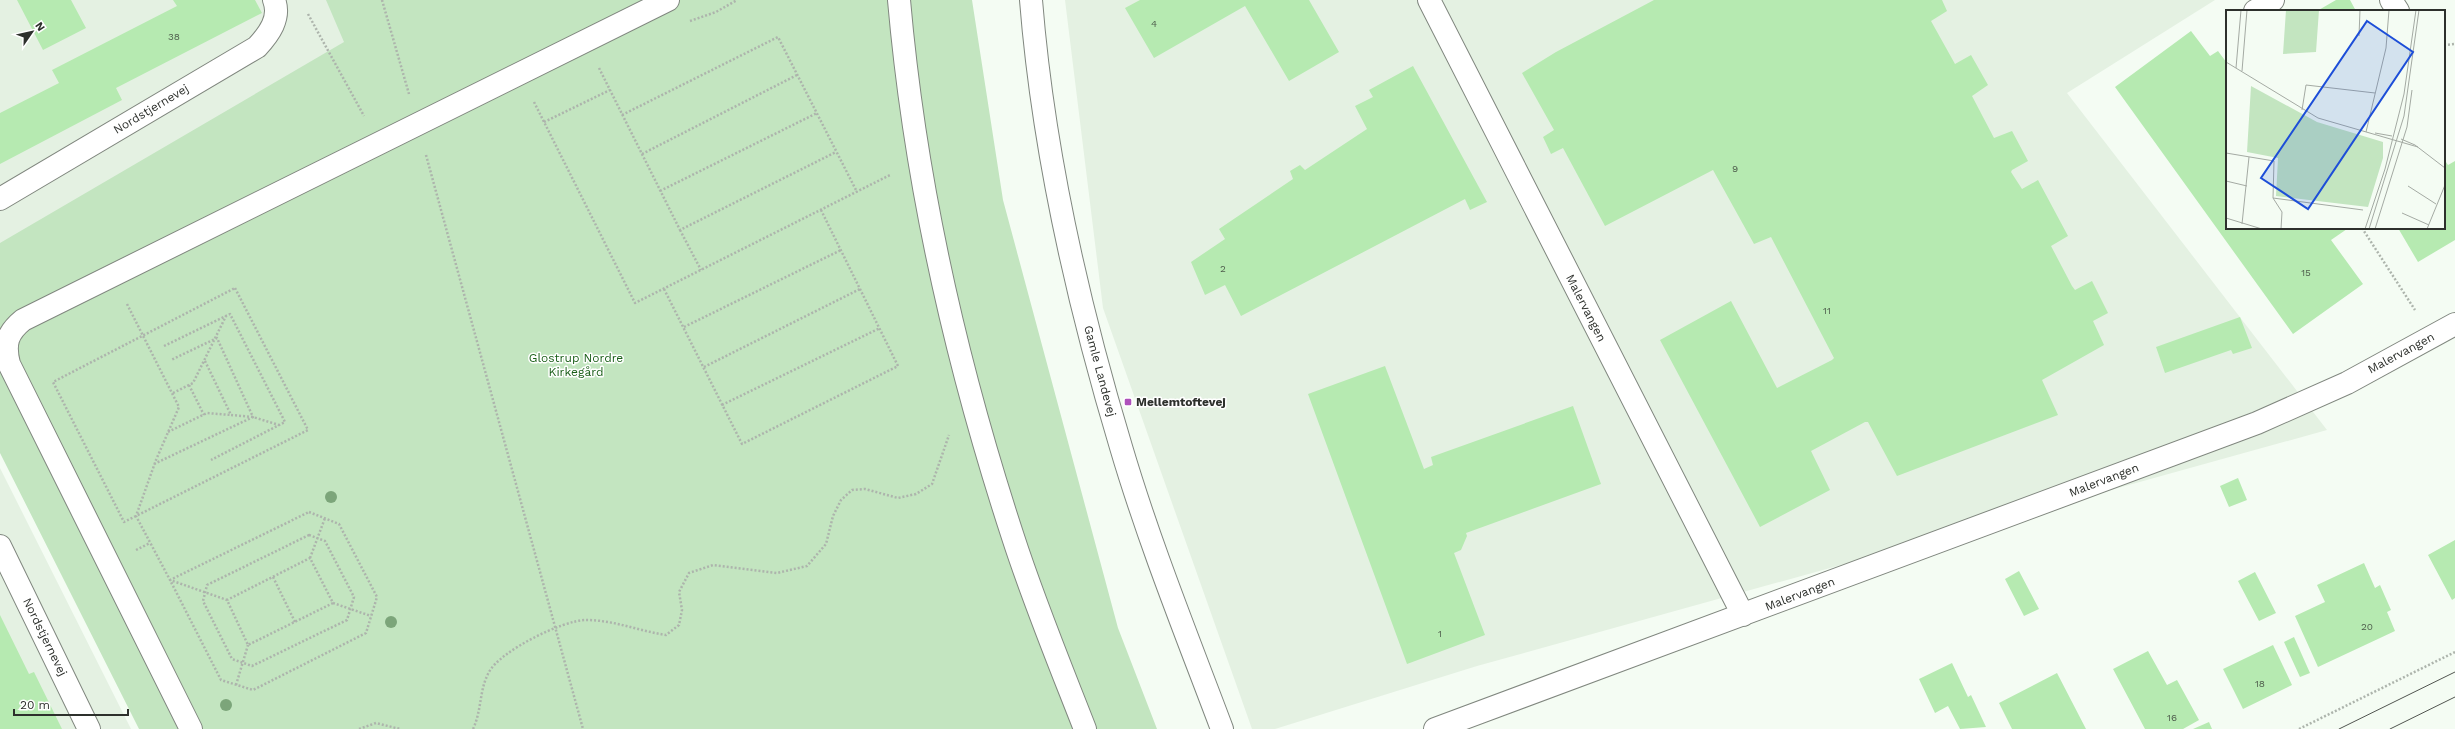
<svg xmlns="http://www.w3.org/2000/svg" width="2455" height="729" font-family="'Work Sans',sans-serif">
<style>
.built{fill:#e4f1e2}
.green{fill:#c3e5c0}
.building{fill:#b6eab1}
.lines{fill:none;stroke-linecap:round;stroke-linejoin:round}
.service-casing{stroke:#80877f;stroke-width:24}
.minor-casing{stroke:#80877f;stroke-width:24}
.tertiary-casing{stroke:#80877f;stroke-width:24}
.path{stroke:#adb4ac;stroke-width:2.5;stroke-dasharray:2 2;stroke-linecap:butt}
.service{stroke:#fff;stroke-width:22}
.minor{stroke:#fff;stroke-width:22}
.tertiary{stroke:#fff;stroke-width:22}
.tram{stroke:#515550;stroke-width:1}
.tree{fill:#7ca57a}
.poi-dot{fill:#ae51bb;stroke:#fff;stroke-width:1.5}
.labels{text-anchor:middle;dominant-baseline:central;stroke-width:3;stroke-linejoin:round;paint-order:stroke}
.number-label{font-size:10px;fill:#4f5e4d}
.street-label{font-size:12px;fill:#2d302c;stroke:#fff}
.park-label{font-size:12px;fill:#195e17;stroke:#fff}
.poi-label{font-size:12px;font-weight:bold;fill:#2d302c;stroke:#fff;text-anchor:start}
.inset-road{fill:none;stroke:#a4aaa3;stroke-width:1}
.view{fill:#1d4ed8;fill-opacity:0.15;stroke:#1d4ed8;stroke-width:2}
.inset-edge{fill:none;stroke:#2d302c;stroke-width:2}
</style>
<rect width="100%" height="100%" fill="#f4fcf3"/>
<path class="built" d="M0 0H330L349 41 0 248Z
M1065 0H2215L2067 93 2327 430 1477 666 1275 729H1252L1103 308Z
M0 468 131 729H0Z"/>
<path class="green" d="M326 0H972L1003 200 1118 628 1157 729H139L0 453V243L344 42Z"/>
<path class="building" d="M17 0H71L86 28 43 50Z
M173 0H255L262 13 116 88 122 100 0 164V113L59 83 52 70 177 6Z
M1140 0H1309L1339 52 1289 81 1245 6 1154 58 1125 8Z
M1654 0H1942L1947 11 1931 21 1955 64 1971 55 1988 85 1972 96 1994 138 2012 131 2028 161 2012 170 2011 172 2022 189 2038 180 2068 236 2051 246 2072 286 2075 290 2092 281 2108 313 2093 321 2104 345 2042 380 2058 415 1897 476 1868 422H1865L1811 451 1830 490 1760 527 1660 340 1731 301 1777 388 1832 360 1834 358 1771 237 1754 244 1713 170 1605 226 1563 148 1551 154 1543 137 1554 130 1522 73 1556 52Z
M2336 0H2350L2356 11H2317Z
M2191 31 2210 56 2218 51 2227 63V228L2347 229 2331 240 2363 284 2293 334 2115 87Z
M1413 66 1487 202 1470 210 1465 199 1241 316 1225 285 1205 295 1191 262 1225 239 1219 229 1293 179 1290 171 1300 165 1305 170 1367 129 1355 106 1373 97 1369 90Z
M2444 159 2448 165 2455 161V240L2418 262 2398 228H2444Z
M2240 317 2252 348 2233 354 2231 350 2165 373 2156 347Z
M1385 366 1424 469 1433 465 1431 457 1573 406 1601 484 1466 533 1467 536 1461 550 1454 553 1485 635 1407 664 1308 394Z
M2238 478 2247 500 2229 507 2220 486Z
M2455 540V598L2452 600 2428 555Z
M2364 563 2375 588 2380 585 2391 610 2387 612 2395 631 2318 667 2295 616 2325 602 2317 585Z
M2019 571 2039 609 2024 616 2005 579Z
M2255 572 2276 613 2259 621 2238 581Z
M0 615 29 674 34 672 62 729H0Z
M2294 637 2310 673 2300 677 2284 642Z
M2273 645 2292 685 2243 709 2223 669Z
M2148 651 2167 685 2177 680 2199 720 2183 729H2145L2113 669Z
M1952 663 1968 697 1971 695 1986 727 1960 729 1948 706 1935 713 1919 679Z
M2057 673 2086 729H2012L1999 703Z
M2209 722 2212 729H2193Z"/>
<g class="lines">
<g class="service-casing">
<path id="service" d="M899 0C915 183 956 363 1013 537 1034 602 1060 665 1085 729
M2391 0 2398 11
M191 729 9 364C4 344 7 333 23 320L668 0"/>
</g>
<g class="minor-casing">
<path id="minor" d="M1429 0 1743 615
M2255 11 2273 0
M0 199 257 47C269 34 281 18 274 0
M0 546 89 729
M1435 729 2257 423 2347 383 2455 324"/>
</g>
<g class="tertiary-casing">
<path id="tertiary" d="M1031 0C1043 151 1077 301 1121 447 1149 542 1187 636 1222 729"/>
</g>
<path class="path" d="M382 0 409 94
M308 14 364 116
M690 21 716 12 737 0
M2444 45 2455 44
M599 68 680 230 836 152
M534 102 635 303 890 175
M622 115 778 37 857 192
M544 122 610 90
M642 154 797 75
M426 155 583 729
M660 191 817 113
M2362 228 2415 310
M680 230 701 270
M235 288 308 430 124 522 53 382Z
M664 289 742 444 898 366 821 210
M127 304 179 407 156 460 136 516 170 580 227 600 248 645 333 603 310 558 227 600
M684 327 841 250
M164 346 230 314 285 422 211 460
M205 361 231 415 253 417 279 425
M704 367 860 289
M189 385 204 415
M173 393 193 383 226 316
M722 405 880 328
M168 432 207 413 231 415
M154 464 253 417 217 338 171 360
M309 512 339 524 377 597 366 633 253 690 221 680 170 580Z
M309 535 325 541 354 597 347 620 252 666 232 659 203 601 207 585Z
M136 550 150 543
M310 558 325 518
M273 577 295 622
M333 603 371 616
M236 685 248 645
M359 729 376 723 400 729
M473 729C482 710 479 690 489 672 500 651 563 620 586 620 614 620 639 631 666 635L679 625 682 610 679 592 689 573 713 565 777 573 807 566 826 544 833 516 841 500 852 490 865 489 898 498 916 494 932 484 949 435
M2299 729 2455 652"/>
<use href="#service" class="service"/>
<use href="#minor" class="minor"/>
<use href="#tertiary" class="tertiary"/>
<path class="tram" d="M2339 729 2455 672
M2390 729 2455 697"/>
</g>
<g class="tree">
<circle cx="331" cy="497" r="6"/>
<circle cx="391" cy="622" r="6"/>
<circle cx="226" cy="705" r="6"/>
</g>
<rect class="poi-dot" x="1124" y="398" width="8" height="8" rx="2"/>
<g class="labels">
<g class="number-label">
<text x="1154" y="23">4</text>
<text x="174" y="36">38</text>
<text x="1735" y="168">9</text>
<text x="1223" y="268">2</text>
<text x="2306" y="272">15</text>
<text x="1827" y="310">11</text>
<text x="2367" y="626">20</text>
<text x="1440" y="633">1</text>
<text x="2260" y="683">18</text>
<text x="2172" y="717">16</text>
</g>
<g class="street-label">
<text transform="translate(151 109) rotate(-31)">Nordstjernevej</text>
<text transform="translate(1586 308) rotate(63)">Malervangen</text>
<text transform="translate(2401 353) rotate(-28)">Malervangen</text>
<text transform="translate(1100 371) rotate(75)">Gamle Landevej</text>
<text transform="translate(2104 480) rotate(-21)">Malervangen</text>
<text transform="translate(1800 594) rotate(-21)">Malervangen</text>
<text transform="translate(45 637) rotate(64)">Nordstjernevej</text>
</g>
<g class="park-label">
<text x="576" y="358">Glostrup Nordre<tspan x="576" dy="14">Kirkegård</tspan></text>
</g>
<g class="poi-label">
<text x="1136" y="402">Mellemtoftevej</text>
</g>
</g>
<g transform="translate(2226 10)">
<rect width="219" height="219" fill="#f4fcf3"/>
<path d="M60 0H93L90 42 57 44ZM25 76 91 112 157 132V148L142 197 50 186 52 148 21 142Z" fill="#c3e5c0"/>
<path class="inset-road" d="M133 26 134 0M0 52 92 108 192 137M10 58 15 0M16 61 21 0M76 100 80 75 149 83M140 122 160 38 163 0M149 123 166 126M175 129 189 135 219 158M0 143 48 151 47 188 56 202 55 219M0 171 21 176M182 176 210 194M47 188 137 200M176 203 203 215M0 208 36 219M16 214 23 147M139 219 159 159 178 84 190 0M143 219 178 106 193 0M149 219 181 117 186 80M201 219 219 175"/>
<path class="view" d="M141 11 187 42 82 199 35 168Z"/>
<rect width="219" height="219" class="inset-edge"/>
</g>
<g transform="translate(32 32) rotate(56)" stroke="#ffffff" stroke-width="3" paint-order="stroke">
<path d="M0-3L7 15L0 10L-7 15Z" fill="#2d302c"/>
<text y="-6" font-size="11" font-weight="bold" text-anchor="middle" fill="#2d302c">N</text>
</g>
<path d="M14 709v6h114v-6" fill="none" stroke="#2d302c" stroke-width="2"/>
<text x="20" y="709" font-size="12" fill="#2d302c" stroke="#ffffff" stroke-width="3" paint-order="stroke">20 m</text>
</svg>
